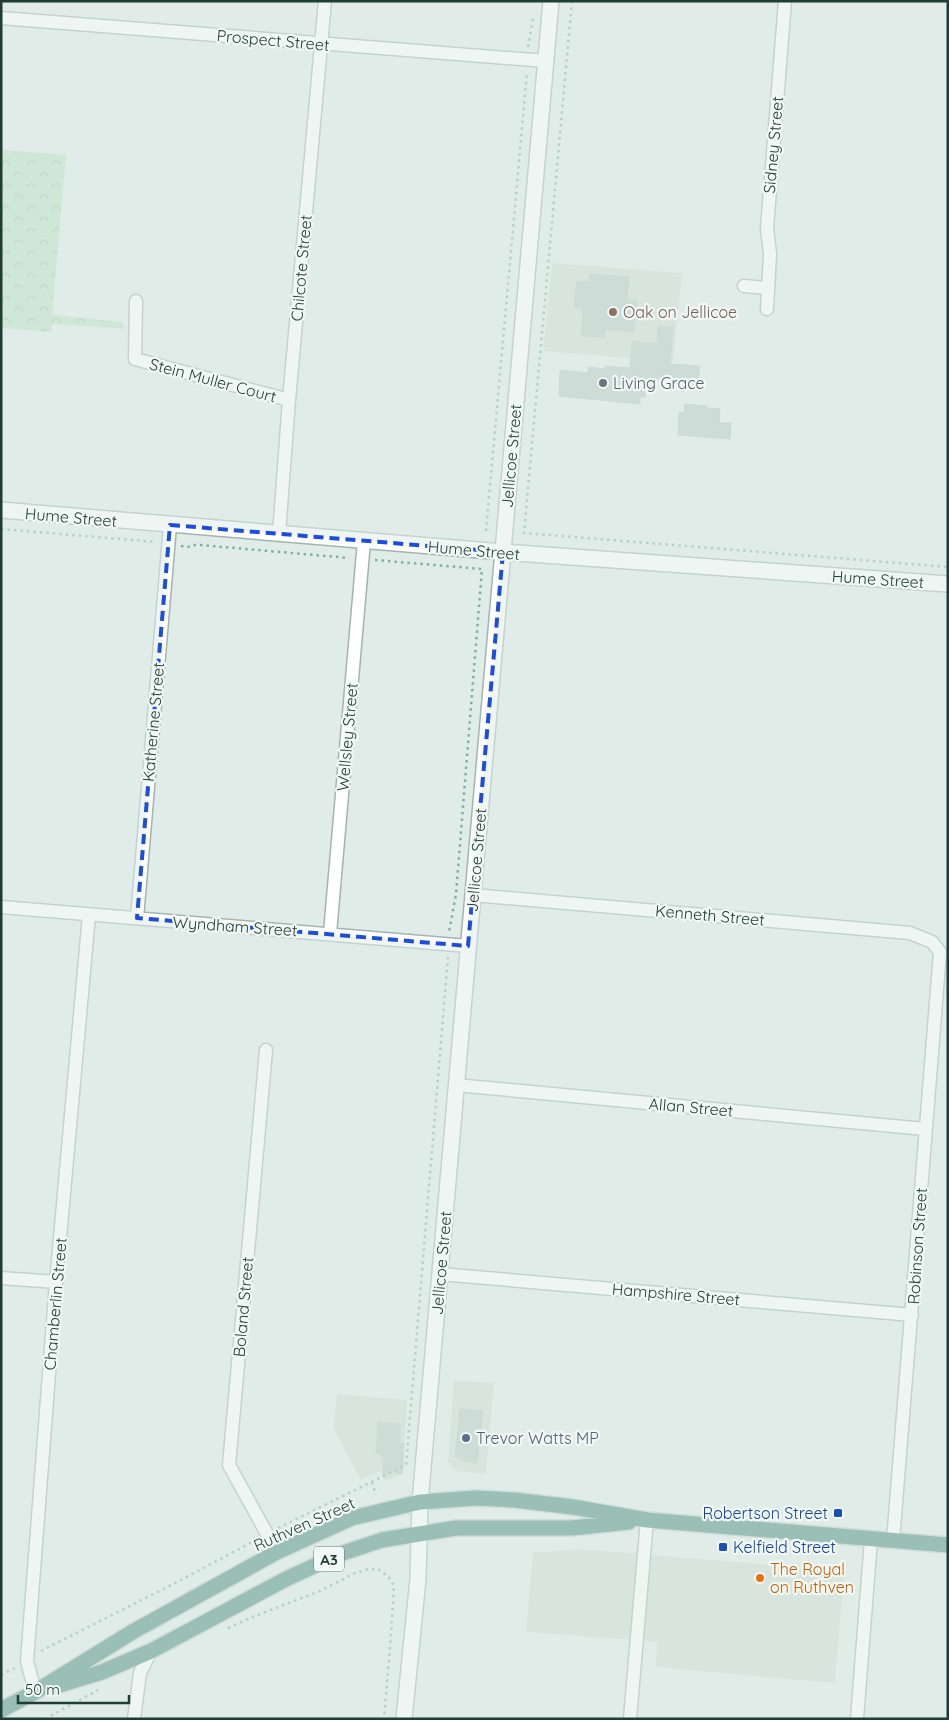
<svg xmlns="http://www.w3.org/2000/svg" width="949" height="1720" font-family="Quicksand,sans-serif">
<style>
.built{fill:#cfdcd6}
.park{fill:url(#park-crowns)}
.building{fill:#b6c7c0;stroke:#b3c6be}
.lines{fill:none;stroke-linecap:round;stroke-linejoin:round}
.minor-casing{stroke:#a3b4ae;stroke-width:15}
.tertiary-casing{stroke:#a3b4ae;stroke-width:18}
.secondary-casing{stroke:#9eb8af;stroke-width:18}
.trunk-casing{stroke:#c1c9c6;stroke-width:18}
.path{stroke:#7fb1a1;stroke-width:2.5;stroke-dasharray:2.5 4;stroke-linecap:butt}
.minor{stroke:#fff;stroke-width:12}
.tertiary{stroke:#fff;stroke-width:15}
.secondary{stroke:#fff;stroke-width:15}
.trunk{stroke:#468878;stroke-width:15}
.marked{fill:none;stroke:#1d4ed8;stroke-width:4;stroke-dasharray:10 6;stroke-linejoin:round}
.education-dot{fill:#8d6e63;stroke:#f1f8f5;stroke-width:2}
.worship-dot{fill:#6b7280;stroke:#f1f8f5;stroke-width:2}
.service-dot{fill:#5c6f8a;stroke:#f1f8f5;stroke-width:2}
.transit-dot{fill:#1a4fb4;stroke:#f1f8f5;stroke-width:2}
.food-dot{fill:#e8710a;stroke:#f1f8f5;stroke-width:2}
.labels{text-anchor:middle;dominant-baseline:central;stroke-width:4.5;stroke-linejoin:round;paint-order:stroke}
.shield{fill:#f1f8f5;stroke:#5f756f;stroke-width:1}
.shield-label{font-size:15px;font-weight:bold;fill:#203d35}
.street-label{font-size:16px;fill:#203d35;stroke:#f1f8f5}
.education-label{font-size:16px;fill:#785e54;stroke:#f1f8f5;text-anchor:start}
.worship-label{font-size:16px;fill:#5b616d;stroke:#f1f8f5;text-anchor:start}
.service-label{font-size:16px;fill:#4e5e75;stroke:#f1f8f5;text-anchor:start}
.transit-label{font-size:16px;fill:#164399;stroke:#f1f8f5;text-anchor:end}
.food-label{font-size:16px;fill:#c56008;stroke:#f1f8f5;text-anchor:start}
</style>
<defs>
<pattern id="park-crowns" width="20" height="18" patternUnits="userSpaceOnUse" patternTransform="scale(1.25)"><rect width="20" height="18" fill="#b8dfc2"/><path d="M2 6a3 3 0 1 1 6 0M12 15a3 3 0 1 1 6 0" fill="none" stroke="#9ec0a7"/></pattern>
</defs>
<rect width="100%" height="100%" fill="#e0ece7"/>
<path class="built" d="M552 263 682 273 673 362 543 351Z
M454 1380 494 1383 486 1474 456 1471 448 1462Z
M337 1394 407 1400 403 1474 385 1481 380 1471 361 1480 333 1427Z
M581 1549 844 1571 835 1683 656 1667 657 1642 526 1632 533 1553Z"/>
<path class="park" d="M1 150 66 155 52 315 122 322 125 329 52 324 51 332 1 328Z"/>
<path class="building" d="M590 274 629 277 627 300H637L634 332 605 329V337L581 336 583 309 574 307 576 286 577 281 589 282Z
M658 326 673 327 670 364 700 366 698 381 646 378 645 397H640V404L559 396 560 370 588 373V367L605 369V366L630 368 632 341 657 344Z
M685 404 707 406V408L720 409 719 423H731L730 439 678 435 679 412 684 413Z
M460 1409 483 1411 477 1463 467 1462 461 1460V1457H455Z
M378 1422 400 1424V1443L404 1444 402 1474 391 1472 383 1476 384 1457H381L382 1454 376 1453Z"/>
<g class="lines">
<g class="minor-casing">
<path id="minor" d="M1 18 546 61
M744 286 768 288
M136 301 135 359 289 400
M767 309 770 254 767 228 785 1
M279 534 289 400 325 1
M473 895 910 933 932 942 940 952 893 1541
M1 907 468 946
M137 918 170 525
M330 933 364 541
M266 1050 229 1465 277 1552
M456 1085 925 1129
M440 1274 912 1315
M1 1278 56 1282
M35 1692 27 1661 56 1282 89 915
M134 1719 140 1673 151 1651
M630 1719 647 1520
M857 1719 871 1539"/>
</g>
<g class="tertiary-casing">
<path id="tertiary" d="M1 510 503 552 948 584
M420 1502 551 1"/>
</g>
<g class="secondary-casing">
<path id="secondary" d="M404 1719 418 1579 420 1502"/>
</g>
<g class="trunk-casing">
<path id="trunk" d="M56 1686 102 1672 151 1651 286 1579 340 1554 382 1540 456 1528H572L629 1522
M1 1710 35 1692 134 1631 277 1552 352 1518 420 1502 476 1498 514 1500 573 1507 647 1520 948 1545"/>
</g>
<path class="path" d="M572 1 524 533 948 567
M528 47 533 18
M1 529 156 542
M486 531 527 72
M181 546 188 547 192 545H200L349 558
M375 560 482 569 456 894 449 932
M372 1482 376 1495
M278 1528 406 1465 448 957
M228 1628 250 1618 320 1591 355 1573 369 1569H378L388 1576 394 1586 391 1635 384 1719
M41 1651 177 1582 256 1540
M1 1675 15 1668
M45 1719 98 1690"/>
<use href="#minor" class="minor"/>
<use href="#tertiary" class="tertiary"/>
<use href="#secondary" class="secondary"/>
<use href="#trunk" class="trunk"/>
</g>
<path d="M0 0H949V1720H0ZM170 525 503 552 468 946 137 918Z" fill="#e0ece7" fill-opacity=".55" fill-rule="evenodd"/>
<path class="marked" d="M170 525 503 552 468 946 137 918Z"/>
<circle class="education-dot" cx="613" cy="312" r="5"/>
<circle class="worship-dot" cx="603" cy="383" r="5"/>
<circle class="service-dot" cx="466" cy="1438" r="5"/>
<g class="transit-dot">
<rect x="833" y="1508" width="10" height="10" rx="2.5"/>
<rect x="718" y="1542" width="10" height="10" rx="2.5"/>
</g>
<circle class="food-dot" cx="760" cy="1578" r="5"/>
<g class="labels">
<rect class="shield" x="314" y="1546.5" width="30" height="25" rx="4"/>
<g class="shield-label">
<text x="329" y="1559">A3</text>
</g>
<g class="street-label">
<text transform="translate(273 40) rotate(5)">Prospect Street</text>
<text transform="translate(773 145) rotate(-85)">Sidney Street</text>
<text transform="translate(301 268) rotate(-85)">Chilcote Street</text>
<text transform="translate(213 380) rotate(15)">Stein Muller Court</text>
<text transform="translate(511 456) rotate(-85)">Jellicoe Street</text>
<text transform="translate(71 517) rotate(5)">Hume Street</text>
<text transform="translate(474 550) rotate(5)">Hume Street</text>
<text transform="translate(878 579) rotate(4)">Hume Street</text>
<text transform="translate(153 722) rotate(-85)">Katherine Street</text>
<text transform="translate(347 737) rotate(-85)">Wellsley Street</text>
<text transform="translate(476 860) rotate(-85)">Jellicoe Street</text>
<text transform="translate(710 915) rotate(5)">Kenneth Street</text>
<text transform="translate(235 926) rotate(4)">Wyndham Street</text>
<text transform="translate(691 1107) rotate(5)">Allan Street</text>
<text transform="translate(917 1246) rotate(-86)">Robinson Street</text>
<text transform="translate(441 1263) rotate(-85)">Jellicoe Street</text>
<text transform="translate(676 1294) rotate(5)">Hampshire Street</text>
<text transform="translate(55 1304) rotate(-85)">Chamberlin Street</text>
<text transform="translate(243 1307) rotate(-85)">Boland Street</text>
<text transform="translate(304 1524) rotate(-24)">Ruthven Street</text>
</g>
<g class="education-label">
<text x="623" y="312">Oak on Jellicoe</text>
</g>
<g class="worship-label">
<text x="613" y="383">Living Grace</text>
</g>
<g class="service-label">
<text x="476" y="1438">Trevor Watts MP</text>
</g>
<g class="transit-label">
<text x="828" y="1513">Robertson Street</text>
<text x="733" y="1547" text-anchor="start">Kelfield Street</text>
</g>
<g class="food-label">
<text x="770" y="1569">The Royal<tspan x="770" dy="18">on Ruthven</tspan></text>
</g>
</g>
<rect width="949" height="1720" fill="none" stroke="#203d35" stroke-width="5"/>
<path d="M18 1695v8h111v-8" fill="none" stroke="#203d35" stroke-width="2.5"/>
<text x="25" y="1695" font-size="15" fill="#203d35" stroke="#f1f8f5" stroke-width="4" paint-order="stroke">50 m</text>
</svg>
